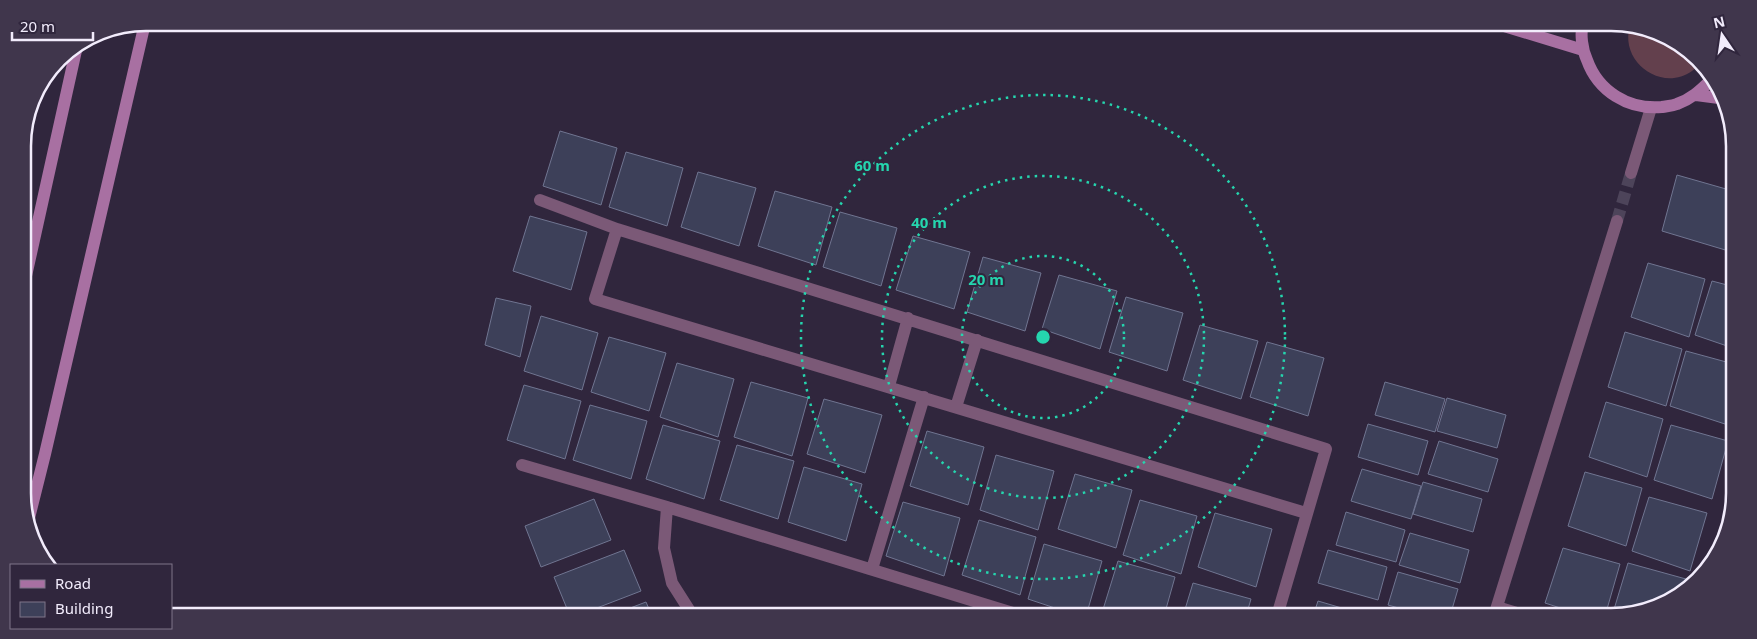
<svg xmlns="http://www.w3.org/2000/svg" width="1757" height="639" font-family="'Noto Sans',sans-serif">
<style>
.green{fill:#63404d}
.building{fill:#3d4059;stroke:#707591}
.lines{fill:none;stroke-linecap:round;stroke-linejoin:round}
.street-tunnel{stroke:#4d445a;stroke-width:12;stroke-dasharray:12 6;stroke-linecap:butt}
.street{stroke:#7b5977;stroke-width:12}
.secondary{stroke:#a870a2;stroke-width:12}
.ring{fill:none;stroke:#25d5ae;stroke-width:2.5;stroke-dasharray:2.5 5}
.rim{fill:none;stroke:#f2ecfc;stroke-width:2.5}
.centre{fill:#25d5ae;stroke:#30263d;stroke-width:2.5}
.ring-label{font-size:15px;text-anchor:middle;font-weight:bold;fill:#25d5ae;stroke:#30263d;stroke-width:4;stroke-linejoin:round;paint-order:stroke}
</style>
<rect width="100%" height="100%" fill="#30263d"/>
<path class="green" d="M1630 26 1650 29 1700 62C1698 65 1695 69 1692 71 1661 93 1619 61 1630 26Z"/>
<path class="building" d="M560 131 617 148 601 205 543 186Z
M626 152 683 168 667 226 609 207Z
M698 172 756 188 739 246 681 227Z
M1677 175 1733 191 1732 252 1662 231Z
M775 191 832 207 816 265 758 246Z
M840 212 897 228 881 286 823 267Z
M530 216 587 232 571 290 513 271Z
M913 236 970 252 954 309 896 290Z
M983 257 1041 273 1025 331 967 312Z
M1648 263 1705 279 1689 337 1631 317Z
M1059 275 1117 291 1100 349 1042 329Z
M1712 281 1731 286 1730 347 1695 335Z
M1126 297 1183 313 1167 371 1109 352Z
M496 298 531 306 520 357 485 345Z
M541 316 598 333 582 390 524 371Z
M1200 325 1258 341 1241 399 1183 380Z
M1625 332 1682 349 1666 406 1608 387Z
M609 337 666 353 649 411 591 392Z
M1267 342 1324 358 1308 416 1250 397Z
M1686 351 1730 363V418L1728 425 1670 406Z
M677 363 734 379 718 437 660 417Z
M751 382 808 398 792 456 734 437Z
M1385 382 1445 399 1435 432 1375 415Z
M524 385 581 401 565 459 507 440Z
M1447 398 1506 415 1497 448 1437 431Z
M824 399 882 415 865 473 807 454Z
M1606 402 1663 419 1647 477 1589 457Z
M590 405 647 421 631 479 573 460Z
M1368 424 1428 441 1418 475 1358 457Z
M663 425 720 441 704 499 646 479Z
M1671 425 1728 441 1712 499 1654 480Z
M927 431 984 447 968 505 910 486Z
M1439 441 1498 459 1488 492 1428 474Z
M737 445 794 461 778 519 720 500Z
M996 455 1054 471 1038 530 980 510Z
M804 467 862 484 846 541 788 522Z
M1362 469 1421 486 1411 519 1351 501Z
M1585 472 1642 488 1626 546 1568 526Z
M1075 474 1132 490 1116 548 1058 529Z
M1423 482 1482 499 1473 532 1413 514Z
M1649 497 1707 513 1690 571 1632 551Z
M594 499 611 540 541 567 525 526Z
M1140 500 1197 516 1181 574 1123 555Z
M903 502 960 518 944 576 886 556Z
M1346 512 1405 530 1396 562 1336 545Z
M1215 513 1272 529 1256 587 1198 567Z
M979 520 1036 537 1020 595 962 575Z
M1410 533 1469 550 1460 583 1399 565Z
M1044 544 1102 561 1086 616H1079L1028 599Z
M1563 548 1620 564 1605 616H1585L1545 603Z
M624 550 641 591 576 616H570L554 577Z
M1328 550 1387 567 1378 600 1318 583Z
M1118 561 1175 577 1164 616H1101Z
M1628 563 1686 579 1682 592 1618 616H1612Z
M1398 572 1458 589 1450 616H1427L1388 605Z
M1193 583 1251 599 1246 616H1183Z
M1318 601 1369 616H1313Z
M646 602 652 616H609Z"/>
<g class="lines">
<path class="street-tunnel" d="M1617 221 1631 173"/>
<path class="street" d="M1631 173 1651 108
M540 200 617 229 1326 449 1277 616
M617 229 595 299 1306 513
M889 386 908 318
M956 407 977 340
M522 465 667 507 1023 616
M667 507 664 548 672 583 693 616
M872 569 924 397
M1497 607 1527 616
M1494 616 1617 221"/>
<path class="secondary" d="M1491 22 1583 50
M1583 22C1580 34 1582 49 1587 60 1598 91 1628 110 1662 107 1667 106 1672 106 1677 104 1691 99 1700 91 1711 80
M1696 95 1719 98
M24 285 77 46
M28 522 45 454 145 23"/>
</g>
<g class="ring">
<circle cx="1043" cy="337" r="81"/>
<circle cx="1043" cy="337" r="161"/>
<circle cx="1043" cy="337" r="242"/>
</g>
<path d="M0 0H1757V639H0ZM146 31H1611A115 115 0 0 1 1726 146V493A115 115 0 0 1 1611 608H146A115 115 0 0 1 31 493V146A115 115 0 0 1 146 31Z" fill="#40364c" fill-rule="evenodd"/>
<path class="rim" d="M146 31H1611A115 115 0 0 1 1726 146V493A115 115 0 0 1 1611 608H146A115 115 0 0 1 31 493V146A115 115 0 0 1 146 31Z"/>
<circle cx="1043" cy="337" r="8" class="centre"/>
<g class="ring-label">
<text x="872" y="171">60 m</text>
<text x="929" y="228">40 m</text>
<text x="986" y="285">20 m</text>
</g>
<rect x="10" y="564" width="162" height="65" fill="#30263d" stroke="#7e7589"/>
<rect x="20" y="580" width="25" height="8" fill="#a870a2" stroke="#7e7589"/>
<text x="55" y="589" font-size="15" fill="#f2ecfc">Road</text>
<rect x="20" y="602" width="25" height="15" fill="#3d4059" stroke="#7e7589"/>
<text x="55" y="614" font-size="15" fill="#f2ecfc">Building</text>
<g transform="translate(1722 35) rotate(347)" stroke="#30263d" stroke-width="4" paint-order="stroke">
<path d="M0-4L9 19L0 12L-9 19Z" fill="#f2ecfc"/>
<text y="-8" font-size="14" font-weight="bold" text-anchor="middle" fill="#f2ecfc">N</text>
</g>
<path d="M12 32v8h81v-8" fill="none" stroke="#f2ecfc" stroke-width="2.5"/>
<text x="20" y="32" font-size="15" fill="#f2ecfc" stroke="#30263d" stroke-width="4" paint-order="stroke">20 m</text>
</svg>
